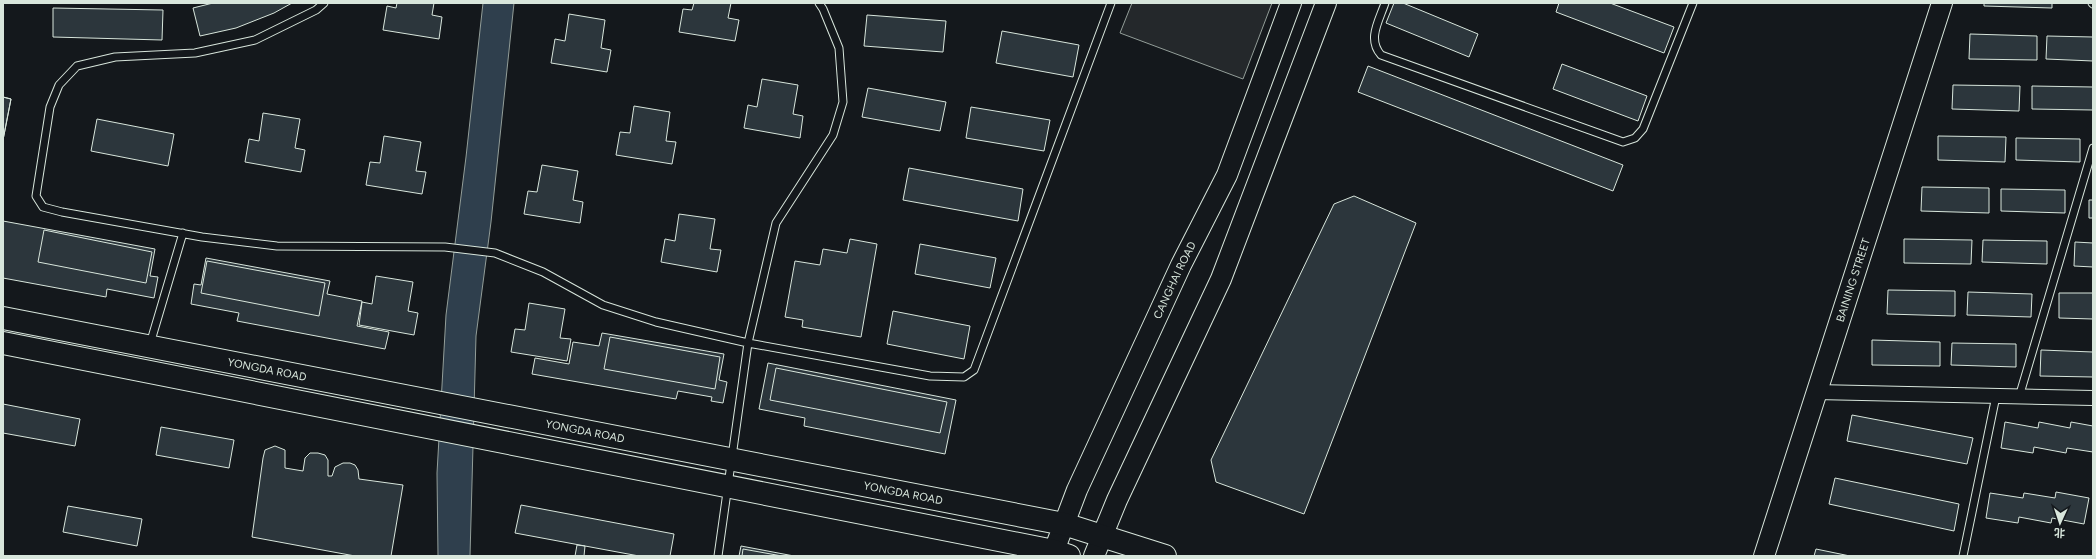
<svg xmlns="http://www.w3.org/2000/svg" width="2096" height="559" font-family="Figtree,'Noto Sans SC',sans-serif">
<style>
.parking{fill:#24282b;stroke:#939e99}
.water{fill:#2f3f4d;stroke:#939e99}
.building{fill:#2c363c;stroke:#d8e6dc}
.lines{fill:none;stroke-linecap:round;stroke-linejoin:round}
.lane-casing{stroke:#d8e6dc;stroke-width:9}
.street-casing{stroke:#d8e6dc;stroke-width:16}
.secondary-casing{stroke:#d8e6dc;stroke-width:22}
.primary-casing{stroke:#d8e6dc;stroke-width:24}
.lane{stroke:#14181c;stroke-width:7}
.street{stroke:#14181c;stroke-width:14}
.secondary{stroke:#14181c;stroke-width:20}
.primary{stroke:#14181c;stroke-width:22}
.labels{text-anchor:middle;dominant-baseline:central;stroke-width:3;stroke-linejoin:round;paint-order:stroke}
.street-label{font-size:11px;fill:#d8e6dc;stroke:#14181c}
</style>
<rect width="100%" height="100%" fill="#14181c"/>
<path class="parking" d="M1132 3H1272L1243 79 1120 33Z"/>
<path class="water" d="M483 3H514L491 222 476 336 470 556H438L437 473 446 315 466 157Z"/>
<path class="building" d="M213 3H292L274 13 236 28 200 36 193 8Z
M397 3H434L432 15 442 17 439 39 383 30 387 6 396 8Z
M694 3H731L728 18 739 20 735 41 679 32 683 9 692 10Z
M1394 3H1403L1478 34 1469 57 1386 23Z
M1559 3H1610L1674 27 1664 53 1556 12Z
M1984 3H2052V8L1984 6Z
M53 8 163 10 162 40 53 37Z
M569 14 605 20 601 48 611 50 607 72 551 63 555 39 565 41Z
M867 15 946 21 943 52 864 46Z
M1002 31 1079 45 1073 77 996 63Z
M1970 34 2037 36V60L1969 59Z
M2047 36 2093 37V61L2046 59Z
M1562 64 1647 96 1638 121 1553 89Z
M1368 66 1623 165 1613 191 1358 92Z
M762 79 798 85 793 114 803 116 800 138 744 128 748 105 757 107Z
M1953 85 2020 86 2019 111 1952 109Z
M2032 86 2093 87V110L2032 109Z
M868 88 946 102 940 131 862 117Z
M3 97 11 99 3 140Z
M3 97 11 99 3 140Z
M634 106 670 112 666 141 676 142 672 164 616 155 620 132 630 133Z
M971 107 1050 120 1044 151 966 138Z
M263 113 300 119 295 148 305 150 301 172 245 162 249 139 259 141Z
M97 119 174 134 168 166 91 151Z
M384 136 421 142 416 171 426 172 422 194 366 185 370 162 380 163Z
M1938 136 2006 137 2005 162 1938 160Z
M2016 138 2080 139V162L2016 160Z
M542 165 578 171 573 200 583 202 580 223 524 214 528 191 537 192Z
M909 168 1023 189 1018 221 903 200Z
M1922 187 1989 188V213L1921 211Z
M2001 189 2065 190V213L2001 211Z
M1354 196 1416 223 1304 514 1216 482 1211 460 1334 204Z
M2089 200H2093V218H2089Z
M679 214 715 219 710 249 721 250 717 272 661 262 665 239 675 241Z
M3 221 155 249 150 276 158 277 154 298 107 289 106 297 3 278Z
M44 230 152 252 146 283 38 262Z
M850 239 877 244 861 337 802 327 803 320 785 317 795 261 820 265 823 249 847 253Z
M1904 239 1972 240 1971 264 1904 263Z
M1983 240 2047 241V264L1982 262Z
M2075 242 2093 243V267L2074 266Z
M920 244 996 258 990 288 915 274Z
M206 258 330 281 327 294 362 301 357 326 389 332 385 349 237 321 239 313 191 304 194 284 201 285Z
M207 261 325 283 319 316 201 293Z
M376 276 413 282 408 311 418 313 414 335 359 325 362 302 372 304Z
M1888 290 1955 291V316L1887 314Z
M1968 292 2032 294 2031 317 1967 315Z
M2059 293H2093V319L2059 318Z
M529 303 565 309 560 338 571 339 567 361 511 352 515 329 525 330Z
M893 311 970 326 964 359 887 344Z
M602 333 724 354 719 380 727 382 723 403 711 401 712 397 678 391 676 399 532 374 535 358 569 364 573 342 599 346Z
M610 337 720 357 715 389 604 369Z
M1872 340 1940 342V366L1872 365Z
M1952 343 2016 344V367L1951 365Z
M2041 350 2093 352V377L2040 376Z
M768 363 956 400 945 454 804 426 805 418 759 409Z
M776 368 947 402 940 433 770 400Z
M3 404 80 419 75 446 3 433Z
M1852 415 1973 438 1967 464 1847 441Z
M2005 422 2038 428 2039 422 2070 428 2071 422 2093 426V452L2067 448 2066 453 2034 447 2033 453 2001 448Z
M161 427 234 440 229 468 156 455Z
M275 446 285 450V468L303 471 305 458 310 453H318L325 455 328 460V476H332L335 467 343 463H350L355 465 358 470 359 479 403 485 391 556H355L252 537 263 458 265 450Z
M1835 478 1959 504 1954 531 1829 504Z
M2056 492 2089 498 2084 524 2052 518 2051 523 2019 517 2018 523 1986 518 1990 493 2023 498 2024 493 2055 498Z
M521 505 674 534 670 556H639L515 533Z
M68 506 142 519 137 546 63 532Z
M577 545 585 546 584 556H575Z
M741 546 794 556H739Z
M743 549 782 556H742Z
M1816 549 1850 556H1814Z"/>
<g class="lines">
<g class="lane-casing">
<path id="lane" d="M324 3 316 10 255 40 195 53 115 57 77 66 59 85 50 107 36 196 43 207 62 212 202 237 277 246 445 247 495 253 543 272 603 305 656 322 748 343 930 376 964 377 974 370 1111 3
M1385 3C1379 21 1367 39 1381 55L1623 142 1635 138 1643 129 1693 3
M2092 3 2093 4
M150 344 183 233
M2019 397 2093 148
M718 556 748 343 776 223 833 135 843 102 839 48 823 9 819 3
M1963 556 1996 396"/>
</g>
<g class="street-casing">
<path id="street" d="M1816 392 2093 398"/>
</g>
<g class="secondary-casing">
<g id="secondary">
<path id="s1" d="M1052 556 1077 490 1181 265 1227 175 1291 3"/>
<path d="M1094 556 1117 500 1221 279 1326 3"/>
<path id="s2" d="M1764 556 1942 3"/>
</g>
</g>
<g class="primary-casing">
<g id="primary">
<path id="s3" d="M3 318 1064 524 1165 556"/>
<path d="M3 343 1054 551 1069 556"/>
</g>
</g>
<use href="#lane" class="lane"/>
<use href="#street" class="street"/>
<use href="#secondary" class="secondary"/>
<use href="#primary" class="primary"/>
</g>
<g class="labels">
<g class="street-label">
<text stroke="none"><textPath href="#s2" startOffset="290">BAINING STREET</textPath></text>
<text stroke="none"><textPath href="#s1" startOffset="302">CANGHAI ROAD</textPath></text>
<text stroke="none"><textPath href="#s3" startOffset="269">YONGDA ROAD</textPath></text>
<text stroke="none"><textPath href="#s3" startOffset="593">YONGDA ROAD</textPath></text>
<text stroke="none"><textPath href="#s3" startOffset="917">YONGDA ROAD</textPath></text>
</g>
</g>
<rect width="2096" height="559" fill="none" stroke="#d8e6dc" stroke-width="8"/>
<g transform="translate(2060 523) rotate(183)" stroke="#14181c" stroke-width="3" paint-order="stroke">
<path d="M0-3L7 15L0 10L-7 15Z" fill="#d8e6dc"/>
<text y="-6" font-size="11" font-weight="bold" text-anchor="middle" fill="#d8e6dc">北</text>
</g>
</svg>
